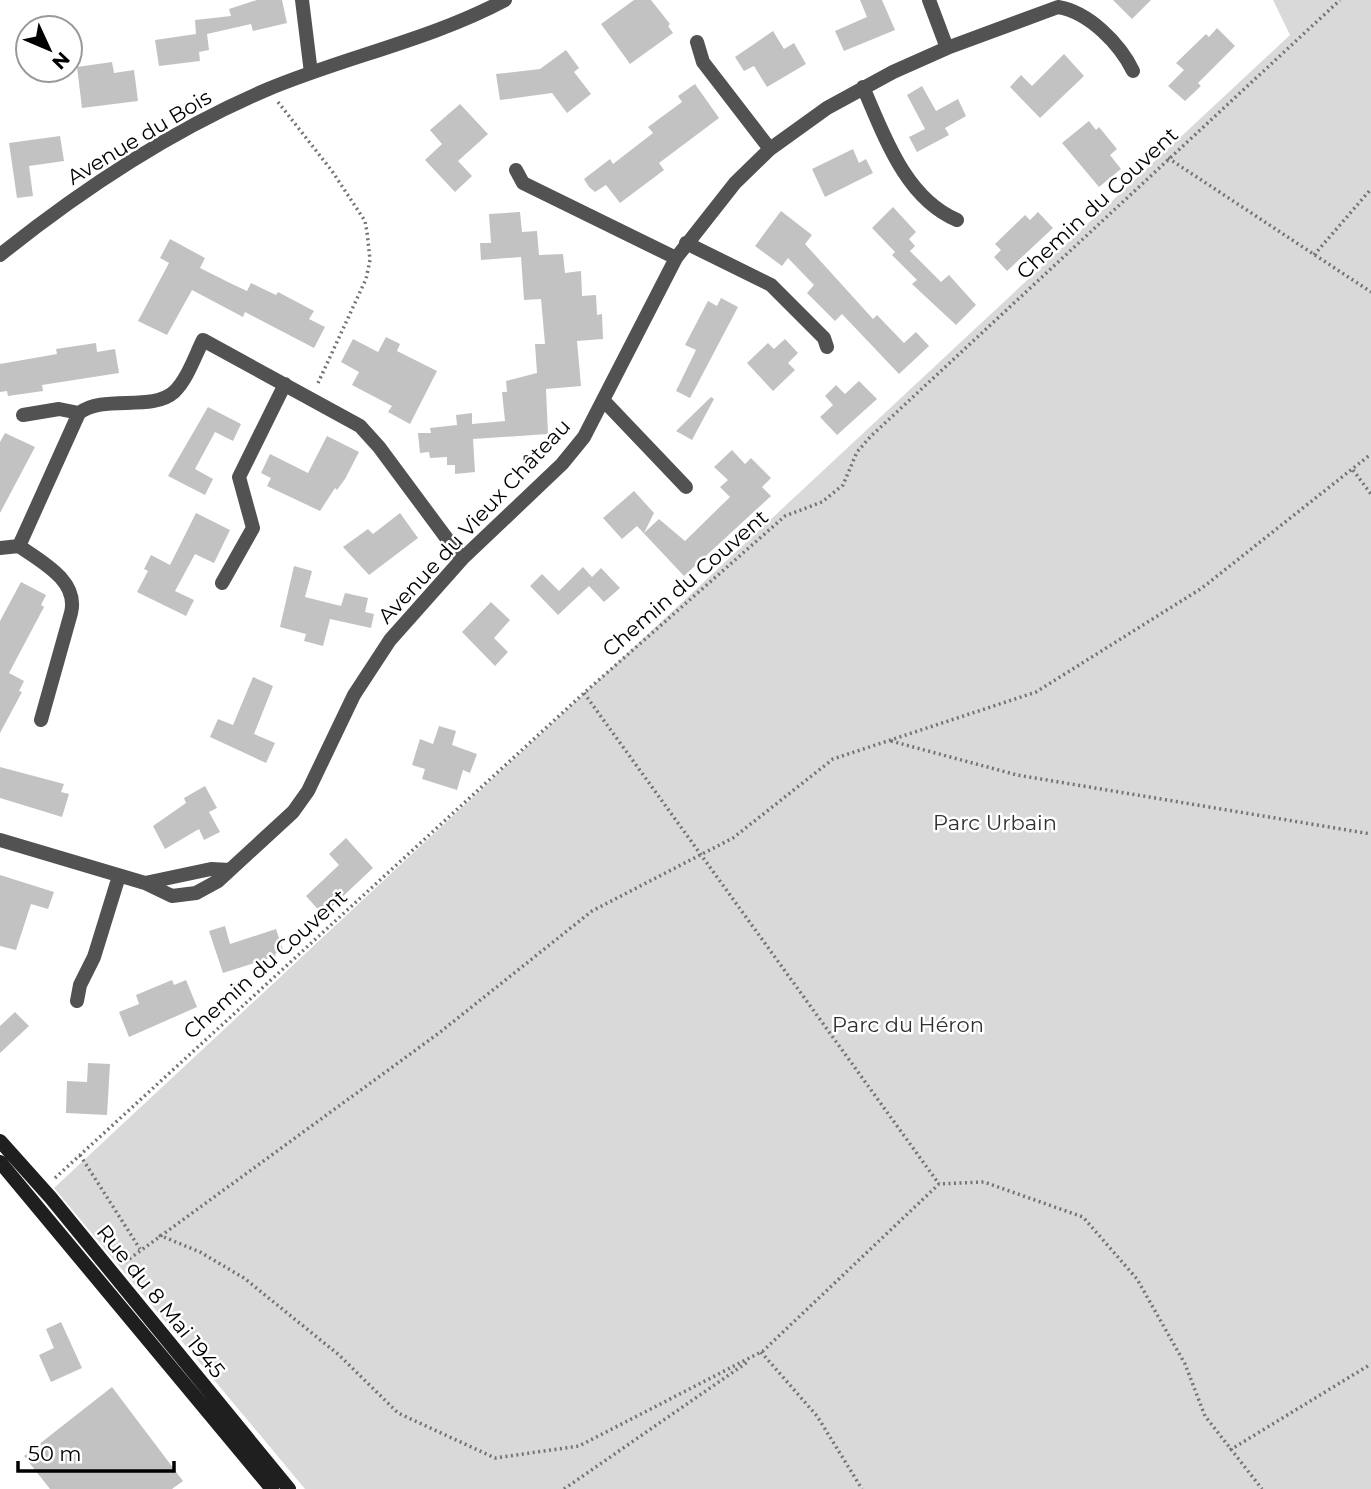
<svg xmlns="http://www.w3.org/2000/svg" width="1371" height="1489" font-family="Montserrat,sans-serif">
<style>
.green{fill:#d9d9d9}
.building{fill:#c2c2c2}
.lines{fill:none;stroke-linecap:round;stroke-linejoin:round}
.path{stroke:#747474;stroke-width:3.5;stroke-dasharray:2 3.5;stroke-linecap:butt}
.minor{stroke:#525252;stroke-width:14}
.secondary{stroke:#1f1f1f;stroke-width:14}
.labels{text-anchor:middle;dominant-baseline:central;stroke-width:5;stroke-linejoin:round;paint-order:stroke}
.street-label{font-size:21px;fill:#000;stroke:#fff}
.park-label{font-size:21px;fill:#303030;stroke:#fff}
</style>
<rect width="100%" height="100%" fill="#fff"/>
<path class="green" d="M1273 0H1371V1489H305L54 1188 1290 35Z"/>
<path class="building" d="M257 0H282L287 23 253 31 251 24 207 34 209 50 199 52 200 61 159 66 155 40 196 34 195 20 231 16 229 9Z
M634 0H651L670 24 668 26 673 33 630 64 601 24Z
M860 0H882L895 30 844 51 835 31 867 17Z
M1113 0H1151L1132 19Z
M1217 28 1235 46 1198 83 1201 86 1185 101 1168 86 1184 70 1176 63 1206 34 1209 37Z
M773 31 784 49 794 43 806 64 767 87 754 66 744 71 735 57Z
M566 50 579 68 574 72 591 94 567 113 552 93 500 100 496 74 540 69Z
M1064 54 1084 76 1040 118 1010 87 1021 75 1032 86Z
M112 62 114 73 134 70 138 101 82 108 77 67Z
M695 84 719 118 659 163 664 170 620 203 606 185 595 192 589 187 584 179 610 159 613 164 653 133 648 127 682 102 678 96Z
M922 86 936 111 958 99 966 116 945 128 949 135 917 152 909 137 925 129 907 95Z
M460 104 488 134 458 161 472 176 455 192 425 160 442 144 430 130Z
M1089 121 1096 130 1099 127 1117 149 1110 155 1121 169 1099 187 1062 143Z
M60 136 64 161 29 166 33 196 17 198 9 143Z
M853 149 859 163 866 159 873 173 825 197 812 169Z
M893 207 916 232 909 239 915 246 910 251 941 282 949 275 976 305 956 325 912 284 917 280 892 255 895 252 872 228Z
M781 211 812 235 805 244 873 319 877 315 904 343 916 332 929 346 899 374 842 314 835 321 807 293 814 285 788 258 782 266 755 246Z
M520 212 522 232 537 231 539 255 563 254 565 273 581 271 582 296 596 295 597 315 602 314 603 339 577 341 581 386 546 389 548 434 473 439 475 472 455 474V465H447V457L430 458 429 452 420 453 418 433H431L430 428 457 425 456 415 472 413V424L505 421 502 392H507L506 381 537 373 535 344H545L541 299 524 300 521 257 481 260 480 243H491L489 214Z
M1038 212 1053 228 1007 271 994 257 1001 250 995 244 1025 215 1030 220Z
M170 239 205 258 200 268 230 283 247 291 251 283 276 295 278 292 314 311 309 319 325 327 314 348 245 312 243 317 192 290 167 335 138 321 169 263 160 258Z
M721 298 738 307 690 398 676 391 696 350 685 345 708 301 717 306Z
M386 337 400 344 397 351 437 371 410 424 388 412 392 406 352 385 359 372 341 362 353 339 378 352Z
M785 339 798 353 788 363 795 370 773 391 747 363 768 343 774 349Z
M96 343 97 352 115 349 119 373 42 385 43 391 8 396 7 391 0 392V364L57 354 56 349Z
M859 381 877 399 837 435 820 417 833 405 825 396 836 385 845 394Z
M711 397 714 399 692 440 676 431Z
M208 407 241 424 233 441 215 432 195 469 213 479 205 495 168 476Z
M5 433 35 447 0 513V442Z
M327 436 359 452 345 479 337 490 335 488 320 511 267 486 271 478 261 473 270 454 308 473Z
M732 450 745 464 751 458 771 478 762 487 771 496 684 576 637 526 622 539 603 518 634 491 654 513 644 533 659 519 685 541 730 497 720 487 728 480 714 467Z
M196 513 230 530 214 563 195 554 175 591 194 600 186 616 137 592 148 571 144 569 151 555 170 565Z
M400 513 418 538 369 575 343 547 368 529 373 534Z
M294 566 312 571 305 597 341 606 345 593 368 598 365 612 374 614 371 628 330 619 323 646 304 641 306 634 280 627Z
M583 567 592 577 601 568 620 588 604 602 589 586 558 615 530 586 542 574 559 591Z
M21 582 46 595 41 605 44 607 9 673 24 681 19 691 22 692 0 733V621Z
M491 602 510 620 494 638 508 652 495 666 462 632Z
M253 677 273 686 254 734 275 743 266 763 210 737 218 719 233 725Z
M439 726 456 731 452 745 477 754 470 773 463 770 457 790 422 779 425 769 412 765 420 739 433 744Z
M0 767 64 784 61 792 69 794 62 817 0 798Z
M205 786 217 808 209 812 220 832 204 840 199 829 165 849 153 826 186 803 184 798Z
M346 838 373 868 323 915 306 896 339 865 329 854Z
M0 875 54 892 48 909 31 904 16 950 0 946Z
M225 926 230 944 276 929 283 950 275 954 276 956 223 973 209 931Z
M172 980 174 985 186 980 197 1007 129 1037 119 1012 139 1004 136 995Z
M15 1012 29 1026 0 1053V1026Z
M88 1063 110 1064 107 1115 66 1113 67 1081 87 1082Z
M61 1322 82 1368 51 1382 39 1355 54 1348 46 1329Z
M112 1387 183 1481 172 1489H50L24 1456Z"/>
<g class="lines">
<path class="path" d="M278 102 332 171 365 221 367 232 370 260 366 279 318 383
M1168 158 1371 292
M1314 255 1371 189
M1353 470 1371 494
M584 693 939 1184
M891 741 1017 775 1371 834
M80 1155 140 1249
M55 1178 584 693 785 516 822 502 843 485 857 452 871 436 1340 0
M159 1235 200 1252 244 1278 339 1355 398 1413 495 1458 579 1446 763 1351 939 1184 984 1182 1083 1217 1137 1279 1185 1364 1205 1416 1262 1489
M125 1262 439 1033 592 911 733 838 833 759 1036 692 1202 588 1371 454
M761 1352 817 1416 862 1489
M1230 1450 1371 1364
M564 1489 749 1361"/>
<path class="minor" d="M302 0 311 73
M697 42 703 62 770 149
M947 48 1058 7C1089 12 1120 44 1133 71
M863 87C884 135 905 198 957 220
M516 170 523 183 676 258
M686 243 771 285 824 338 827 347
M0 255C81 190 170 131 266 90 344 57 430 40 505 0
M605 402 686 487
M23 415 59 409 79 413
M19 546C42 562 79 581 71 613L41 720
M0 548 19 546 79 413C103 394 152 412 174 392 187 380 195 356 203 340L360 426 379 447 462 559
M222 583 253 528 239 477 285 384
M0 840 145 883 172 896 196 893 218 881 293 812 308 791 354 695 390 640 462 559 562 464 584 437 676 258 735 183 770 149 827 108 893 72 947 48 929 0
M145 883 211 869 230 870
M77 1001 80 985 94 957 119 876"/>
<path class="secondary" d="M0 1141 51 1198 289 1489
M0 1162 272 1489"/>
</g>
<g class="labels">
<g class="street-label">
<text transform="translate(139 137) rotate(-31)">Avenue du Bois</text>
<text transform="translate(1097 203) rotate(-43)">Chemin du Couvent</text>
<text transform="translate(474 521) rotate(-47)">Avenue du Vieux Château</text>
<text transform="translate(685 583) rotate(-41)">Chemin du Couvent</text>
<text transform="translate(265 964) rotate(-42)">Chemin du Couvent</text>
<text transform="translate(161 1301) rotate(51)">Rue du 8 Mai 1945</text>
</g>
<g class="park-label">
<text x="995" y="822">Parc Urbain</text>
<text x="908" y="1024">Parc du Héron</text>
</g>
</g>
<g transform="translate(49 49) rotate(134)"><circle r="33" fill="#ffffff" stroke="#999999" stroke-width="2"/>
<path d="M0-5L12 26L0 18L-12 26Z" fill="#000000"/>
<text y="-10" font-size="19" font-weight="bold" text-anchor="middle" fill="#000000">N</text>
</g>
<path d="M18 1461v10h156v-10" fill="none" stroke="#000000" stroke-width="3.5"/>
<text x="28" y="1461" font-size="21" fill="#000000" stroke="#ffffff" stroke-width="5" paint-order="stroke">50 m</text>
</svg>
